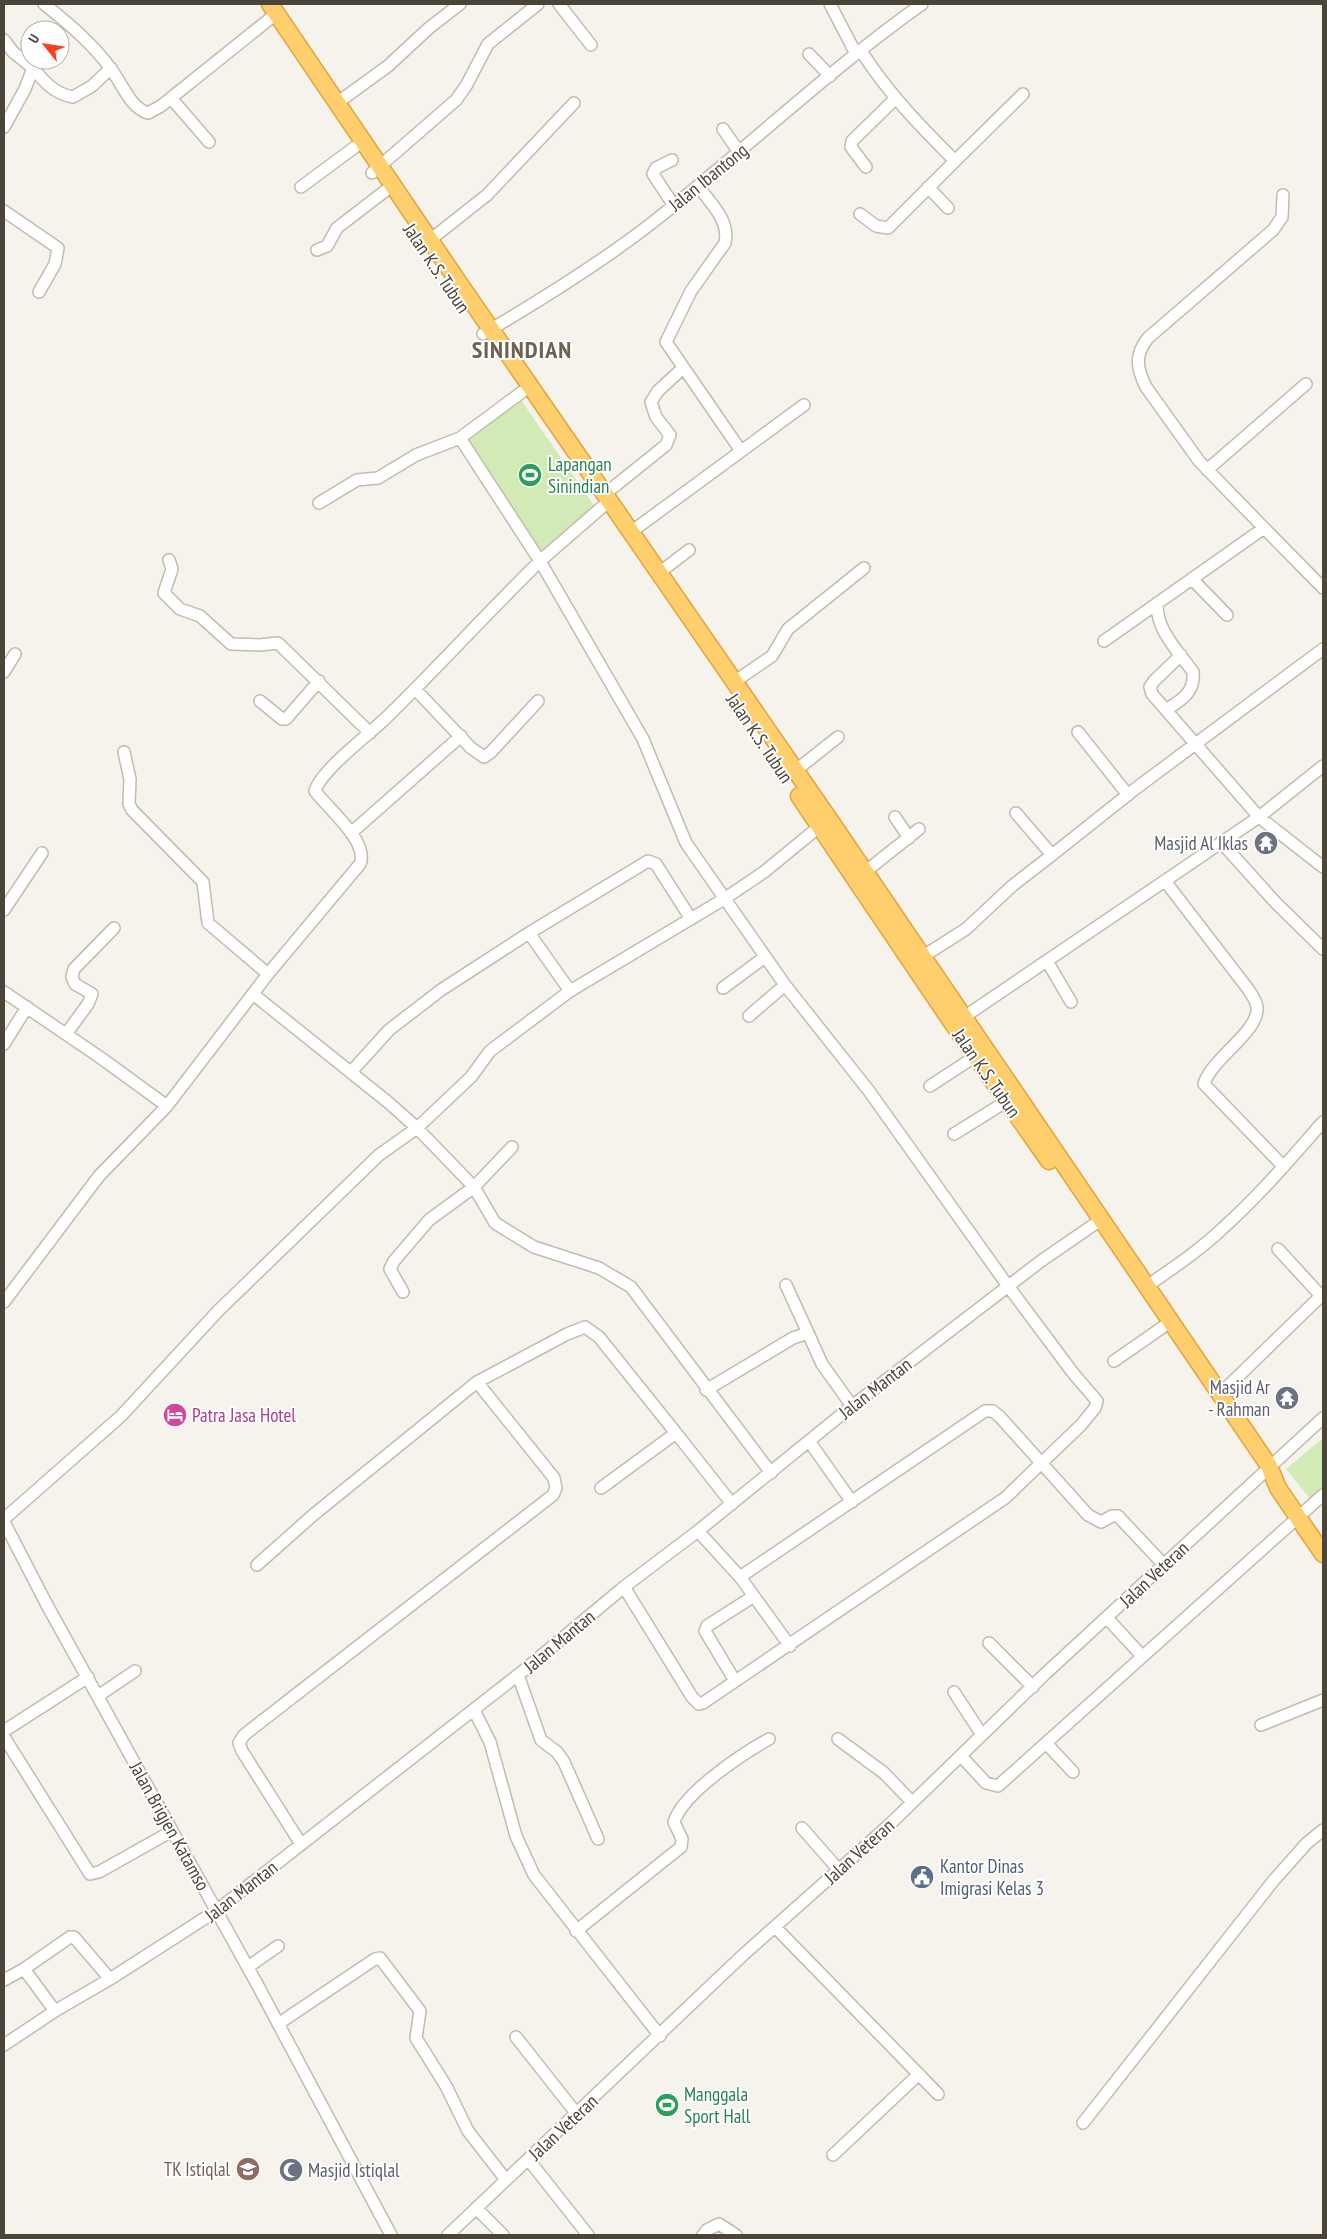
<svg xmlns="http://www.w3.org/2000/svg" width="1327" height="2239" font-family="'PT Sans Narrow',sans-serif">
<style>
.green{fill:#d2eab5}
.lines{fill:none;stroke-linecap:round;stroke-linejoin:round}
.minor-casing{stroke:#c2bbae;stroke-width:14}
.highway-casing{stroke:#e0a43c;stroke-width:19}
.minor{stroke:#fff;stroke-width:11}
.highway{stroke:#ffcf6e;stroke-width:16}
.labels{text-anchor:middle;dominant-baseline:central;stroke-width:4;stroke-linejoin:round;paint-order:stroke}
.street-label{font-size:19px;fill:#4b4439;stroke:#fff}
.leisure-label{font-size:19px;fill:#27864d;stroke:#fff;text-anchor:start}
.worship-label{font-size:19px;fill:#5b616d;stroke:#fff;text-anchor:end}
.hotel-label{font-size:19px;fill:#b23c85;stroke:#fff;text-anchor:start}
.service-label{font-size:19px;fill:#4e5e75;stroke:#fff;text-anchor:start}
.education-label{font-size:19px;fill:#785e54;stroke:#fff;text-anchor:end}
.district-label{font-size:24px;font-weight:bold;letter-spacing:1px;fill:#6e6250;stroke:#fff}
</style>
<rect width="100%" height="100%" fill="#f6f3ec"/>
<path class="green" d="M521 400 595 507 541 551 465 442Z
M1323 1438V1490L1311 1500 1286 1469Z"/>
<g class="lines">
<g class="minor-casing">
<path id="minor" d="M44 4C68 23 93 44 111 69 122 83 130 108 148 113L161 106 277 13
M559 4 591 45
M830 4 856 54
M4 40 13 52 33 68
M861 51C888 93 920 126 955 161L1023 94
M809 54 830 76
M171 98 209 142
M337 103 388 66 429 28 460 4
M4 127 25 89 33 68C44 82 55 94 73 97L92 86 111 68
M723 129 739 152
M672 160 656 168 653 174 674 206
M866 167 851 147 852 141 895 99
M372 173 456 100 466 86 488 44 538 4
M698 186C711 204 730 220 725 243L691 291 666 342 741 451
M301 187 355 147
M928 187 948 208
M4 211 58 248 55 264 39 292
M860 214 876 226 888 228 955 161
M430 240 487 195 574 103
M317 250 327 246 337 228 385 191
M483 334C539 301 596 266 648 226 741 154 826 72 922 4
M522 392 460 438 540 561 609 501
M1207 470 1306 384
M605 494 666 445 670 435 656 417 651 402 658 391 683 368
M319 503 357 480 378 478 416 455 460 438
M1264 528 1199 461 1146 387C1137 369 1134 355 1148 338L1273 230 1282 217 1283 195
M631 532 804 405
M169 560 172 569 164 593 180 609 200 616 231 644 260 645 278 643 370 733
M659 573 689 550
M1193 580 1227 615
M1157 603C1156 630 1178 651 1193 672 1195 693 1181 700 1166 710
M1104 641 1264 528 1323 588
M1181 655 1154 681 1150 687 1152 694 1259 817 1323 867
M4 672 15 654
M734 682 772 656 788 629 864 568
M415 689 471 748 484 757 491 752 538 701
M260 701 282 719H286L319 681
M1078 732 1128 795
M124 752 130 779 129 804 132 810 203 882 208 923 268 974
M795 771 838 737
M1016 813 1052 855
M895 817 909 838
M351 833 461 736
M1221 842 1276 903 1323 949
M865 872 919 829
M1165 881 1248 989C1251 994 1256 1000 1257 1007 1260 1031 1211 1059 1204 1084L1283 1166
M4 910 42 853
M529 933 570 991
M922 957 966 929 1012 886 1052 855 1135 789 1323 649
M1047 961 1071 1002
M723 988 765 957
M4 992 101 1058 167 1106
M253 994 389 1103 417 1128 474 1187 495 1223 534 1247 599 1268 631 1287 771 1473
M749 1016 785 985
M964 1017 1259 817 1323 766
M66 1034 88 1004 92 994 75 984 72 977 74 969 114 928
M4 1044 27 1007
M351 1072 389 1030 441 990 529 933 648 861 656 864 691 919
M930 1086 976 1056
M954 1134 1007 1101
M1278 1249 1321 1296
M786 1285 808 1333
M1147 1286C1173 1268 1200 1250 1223 1228 1259 1196 1291 1158 1323 1122
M403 1292 390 1269 394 1261 429 1220 474 1187 512 1147
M4 1302 99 1176 167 1106 268 974 360 864C369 841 328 809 315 791 321 770 371 733 388 716 440 665 488 612 540 561L643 739 686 843 785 985 869 1091 1008 1286 1073 1373 1097 1401 1095 1408 1081 1425 1005 1498 703 1703 699 1704 692 1697 624 1587
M1114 1361 1163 1327
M477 1382 567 1334 585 1327 599 1337 676 1433
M706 1390 793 1338 808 1333 822 1364 852 1406
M1220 1394 1323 1294
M809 1441 852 1502
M601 1488 676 1433 732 1504
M4 1519 121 1416 218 1311 379 1155 417 1128 471 1077 490 1051 570 991 724 899 764 872 825 822
M4 1522 47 1605 257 1984 391 2235
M698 1531 740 1577
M257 1565 312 1516 477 1382 554 1478 556 1488 553 1495 244 1735 239 1743 242 1751 301 1844
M1107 1618 1142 1656
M989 1643 1033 1687
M790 1646 740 1577 985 1411H993L1000 1417 1088 1515 1101 1522 1112 1516H1118L1164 1565
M518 1675 541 1740 557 1752 564 1762 598 1839
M735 1681 705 1631 707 1626 754 1596
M954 1692 982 1735
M98 1696 135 1671
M474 1710 490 1742 516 1836 534 1875 660 2036
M1261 1725 1323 1700
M4 1731 88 1677
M4 1737 90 1874 99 1872 172 1831
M838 1739 884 1773 912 1802
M1046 1743 1073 1772
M961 1756 986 1783 998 1786 1323 1495
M802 1828 838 1869
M775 1927 938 2094
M576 1931 681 1847 682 1839 674 1822C683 1793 742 1754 769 1739
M248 1967 278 1946
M24 1969 70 1937H74L110 1979
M4 1980 24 1969 55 2011
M278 2024 375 1959 380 1958 420 2011 416 2038 446 2086 468 2131 506 2180
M516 2037 576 2113
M4 2045 55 2011 110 1979 216 1911 523 1671 624 1587 698 1531 852 1406 1041 1261 1102 1219
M1083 2123 1274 1880 1307 1843 1323 1830
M833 2155 919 2074
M528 2159 588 2235
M476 2208 503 2235
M448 2235 743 1955 889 1825 1045 1674 1323 1418
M703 2235 707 2230 719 2224 736 2235"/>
</g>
<g class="highway-casing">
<path id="highway" d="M270 4 459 283 829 819 1269 1466 1278 1488 1323 1554
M799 796 951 1021 1049 1161"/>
</g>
<use href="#minor" class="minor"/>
<use href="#highway" class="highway"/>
</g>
<defs>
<g id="stadium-disc" transform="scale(1.25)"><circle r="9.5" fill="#2e9e5b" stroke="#fff"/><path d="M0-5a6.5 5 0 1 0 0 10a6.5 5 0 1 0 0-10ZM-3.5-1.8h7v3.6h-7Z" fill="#fff"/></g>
<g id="temple-disc" transform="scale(1.25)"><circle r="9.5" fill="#6b7280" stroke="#fff"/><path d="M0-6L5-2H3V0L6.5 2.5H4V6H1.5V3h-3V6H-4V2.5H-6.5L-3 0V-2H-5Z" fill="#fff"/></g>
<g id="hotel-disc" transform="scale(1.25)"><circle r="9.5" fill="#d1479c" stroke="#fff"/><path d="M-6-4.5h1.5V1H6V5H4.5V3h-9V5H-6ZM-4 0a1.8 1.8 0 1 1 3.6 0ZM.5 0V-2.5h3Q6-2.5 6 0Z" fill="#fff"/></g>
<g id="civic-disc" transform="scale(1.25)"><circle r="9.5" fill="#5c6f8a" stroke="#fff"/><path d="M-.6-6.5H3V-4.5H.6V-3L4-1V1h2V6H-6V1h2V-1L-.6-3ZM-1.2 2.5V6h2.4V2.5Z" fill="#fff"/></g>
<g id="school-disc" transform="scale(1.25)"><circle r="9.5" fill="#8d6e63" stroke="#fff"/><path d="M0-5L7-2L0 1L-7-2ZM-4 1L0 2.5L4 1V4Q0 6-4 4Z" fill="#fff"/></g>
<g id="mosque-disc" transform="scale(1.25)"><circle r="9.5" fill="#6b7280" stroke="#fff"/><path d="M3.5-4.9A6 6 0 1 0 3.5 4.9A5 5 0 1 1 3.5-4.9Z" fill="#fff"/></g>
</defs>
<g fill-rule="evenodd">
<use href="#stadium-disc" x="530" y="475"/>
<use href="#temple-disc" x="1266" y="843"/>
<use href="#temple-disc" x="1287" y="1398"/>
<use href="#hotel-disc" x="175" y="1415"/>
<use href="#civic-disc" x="922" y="1877"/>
<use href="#stadium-disc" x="667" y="2105"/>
<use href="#school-disc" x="248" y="2169"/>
<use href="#mosque-disc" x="291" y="2170"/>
</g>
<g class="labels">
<g class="street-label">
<text transform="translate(708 177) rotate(-39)">Jalan Ibantong</text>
<text transform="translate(437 268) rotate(56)">Jalan K.S. Tubun</text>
<text transform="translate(760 738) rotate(56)">Jalan K.S. Tubun</text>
<text transform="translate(987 1073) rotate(55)">Jalan K.S. Tubun</text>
<text transform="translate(875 1388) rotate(-38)">Jalan Mantan</text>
<text transform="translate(1154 1574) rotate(-43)">Jalan Veteran</text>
<text transform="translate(559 1641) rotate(-40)">Jalan Mantan</text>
<text transform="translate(170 1826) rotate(61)">Jalan Brigjen Katamso</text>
<text transform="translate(859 1851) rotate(-42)">Jalan Veteran</text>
<text transform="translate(241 1891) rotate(-38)">Jalan Mantan</text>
<text transform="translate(563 2127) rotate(-43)">Jalan Veteran</text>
</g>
<g class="leisure-label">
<text x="548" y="464">Lapangan<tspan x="548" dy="22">Sinindian</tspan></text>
<text x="684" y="2094">Manggala<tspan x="684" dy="22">Sport Hall</tspan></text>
</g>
<g class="worship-label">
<text x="1248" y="843">Masjid Al Iklas</text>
<text x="1270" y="1387">Masjid Ar<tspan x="1270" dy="22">- Rahman</tspan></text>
<text x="308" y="2170" text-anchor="start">Masjid Istiqlal</text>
</g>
<g class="hotel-label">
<text x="192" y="1415">Patra Jasa Hotel</text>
</g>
<g class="service-label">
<text x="940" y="1866">Kantor Dinas<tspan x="940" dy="22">Imigrasi Kelas 3</tspan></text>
</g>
<g class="education-label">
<text x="230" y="2169">TK Istiqlal</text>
</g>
<g class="district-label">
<text x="522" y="349">SININDIAN</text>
</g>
</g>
<rect width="1327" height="2239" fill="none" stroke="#4b4439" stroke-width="10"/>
<g transform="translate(45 45) rotate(300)"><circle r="24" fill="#ffffff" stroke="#b7b4b0"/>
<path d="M0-4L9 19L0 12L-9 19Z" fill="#fc3f1d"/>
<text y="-8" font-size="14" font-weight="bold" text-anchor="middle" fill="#4b4439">U</text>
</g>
</svg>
